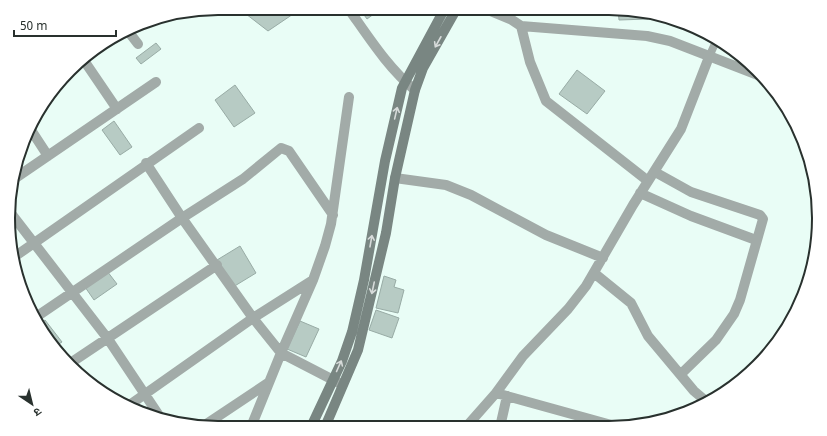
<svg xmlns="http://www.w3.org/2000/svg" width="827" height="436" font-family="Georgia,'Noto Sans Devanagari',serif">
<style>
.building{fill:#b7cbc4;stroke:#98aba5}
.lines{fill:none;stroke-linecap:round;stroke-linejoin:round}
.lane{stroke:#a2aba8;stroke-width:8}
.street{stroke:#a2aba8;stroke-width:10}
.secondary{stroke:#798682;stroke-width:10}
.oneway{stroke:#d7dbda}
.rim{fill:none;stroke:#29312e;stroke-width:2}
</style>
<rect width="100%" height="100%" fill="#e9fdf6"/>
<path class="building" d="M255 8H302L268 31 246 14Z
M359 8H382L367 19Z
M618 8 648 13V19L619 20Z
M156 43 161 49 141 64 136 58Z
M577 70 605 91 587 114 559 94Z
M235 85 255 113 234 127 215 100Z
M114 121 132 147 120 155 102 130Z
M240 246 256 273 233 287 217 260Z
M107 271 117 284 94 300 85 287Z
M384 276 396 280 394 287 404 290 398 313 376 308Z
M376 310 399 318 392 338 369 330Z
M45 320 62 342 54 347 40 324Z
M300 321 319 329 306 357 287 349Z"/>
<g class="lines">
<path class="lane" d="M709 57 717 39"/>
<path class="street" d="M348 8C368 36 388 68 415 90
M483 8 512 20 521 26 530 62 546 101 648 181
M521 26 647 36 670 41 758 75
M128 31 138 44
M83 59 117 109
M31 130 48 156
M146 163 182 218 253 318 281 353 341 384
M655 172 691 192 760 215 763 219 740 300 734 314 716 340 681 374
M395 178 446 185 471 195 546 235 603 258
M14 179 156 82
M640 193 691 216 756 240
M10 212 108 339 162 420
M14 257 199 128
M594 273 631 303 648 336 694 391 707 402
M36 317 182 218 243 179 281 148 289 151 333 215
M69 364 217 265
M496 393 615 426
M128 406 253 318 313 280
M202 427 268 383
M251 427 281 353 313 280 325 246 331 224 349 97
M466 427 496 393 523 356 568 309 586 286 633 205 681 129 709 57
M500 427 507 396"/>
<path class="secondary" d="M311 427 342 361 352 332 364 280 385 161 402 88 445 8
M325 427 358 350 386 233 395 178 415 90 423 68 457 8"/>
</g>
<defs><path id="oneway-shaft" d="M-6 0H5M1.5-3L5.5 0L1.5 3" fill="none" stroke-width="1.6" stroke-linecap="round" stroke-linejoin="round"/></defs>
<g class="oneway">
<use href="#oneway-shaft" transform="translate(438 42) rotate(119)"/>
<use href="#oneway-shaft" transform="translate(396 113) rotate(-77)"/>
<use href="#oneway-shaft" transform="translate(371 241) rotate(-80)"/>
<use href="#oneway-shaft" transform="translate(373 288) rotate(102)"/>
<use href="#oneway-shaft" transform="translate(339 366) rotate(-66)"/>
</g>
<path d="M0 0H827V436H0ZM218 15H609A203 203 0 0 1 812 218V218A203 203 0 0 1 609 421H218A203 203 0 0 1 15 218V218A203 203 0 0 1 218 15Z" fill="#fff" fill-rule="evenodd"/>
<path class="rim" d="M218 15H609A203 203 0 0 1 812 218V218A203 203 0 0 1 609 421H218A203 203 0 0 1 15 218V218A203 203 0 0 1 218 15Z"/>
<g transform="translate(32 404) rotate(145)" stroke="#ffffff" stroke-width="3" paint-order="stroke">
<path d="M0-3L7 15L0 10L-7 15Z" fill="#29312e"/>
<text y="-6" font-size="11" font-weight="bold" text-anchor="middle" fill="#29312e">उ</text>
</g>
<path d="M14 30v6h102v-6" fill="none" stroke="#29312e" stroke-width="2"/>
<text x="20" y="30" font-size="12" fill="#29312e" stroke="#ffffff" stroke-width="3" paint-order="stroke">50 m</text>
</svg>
